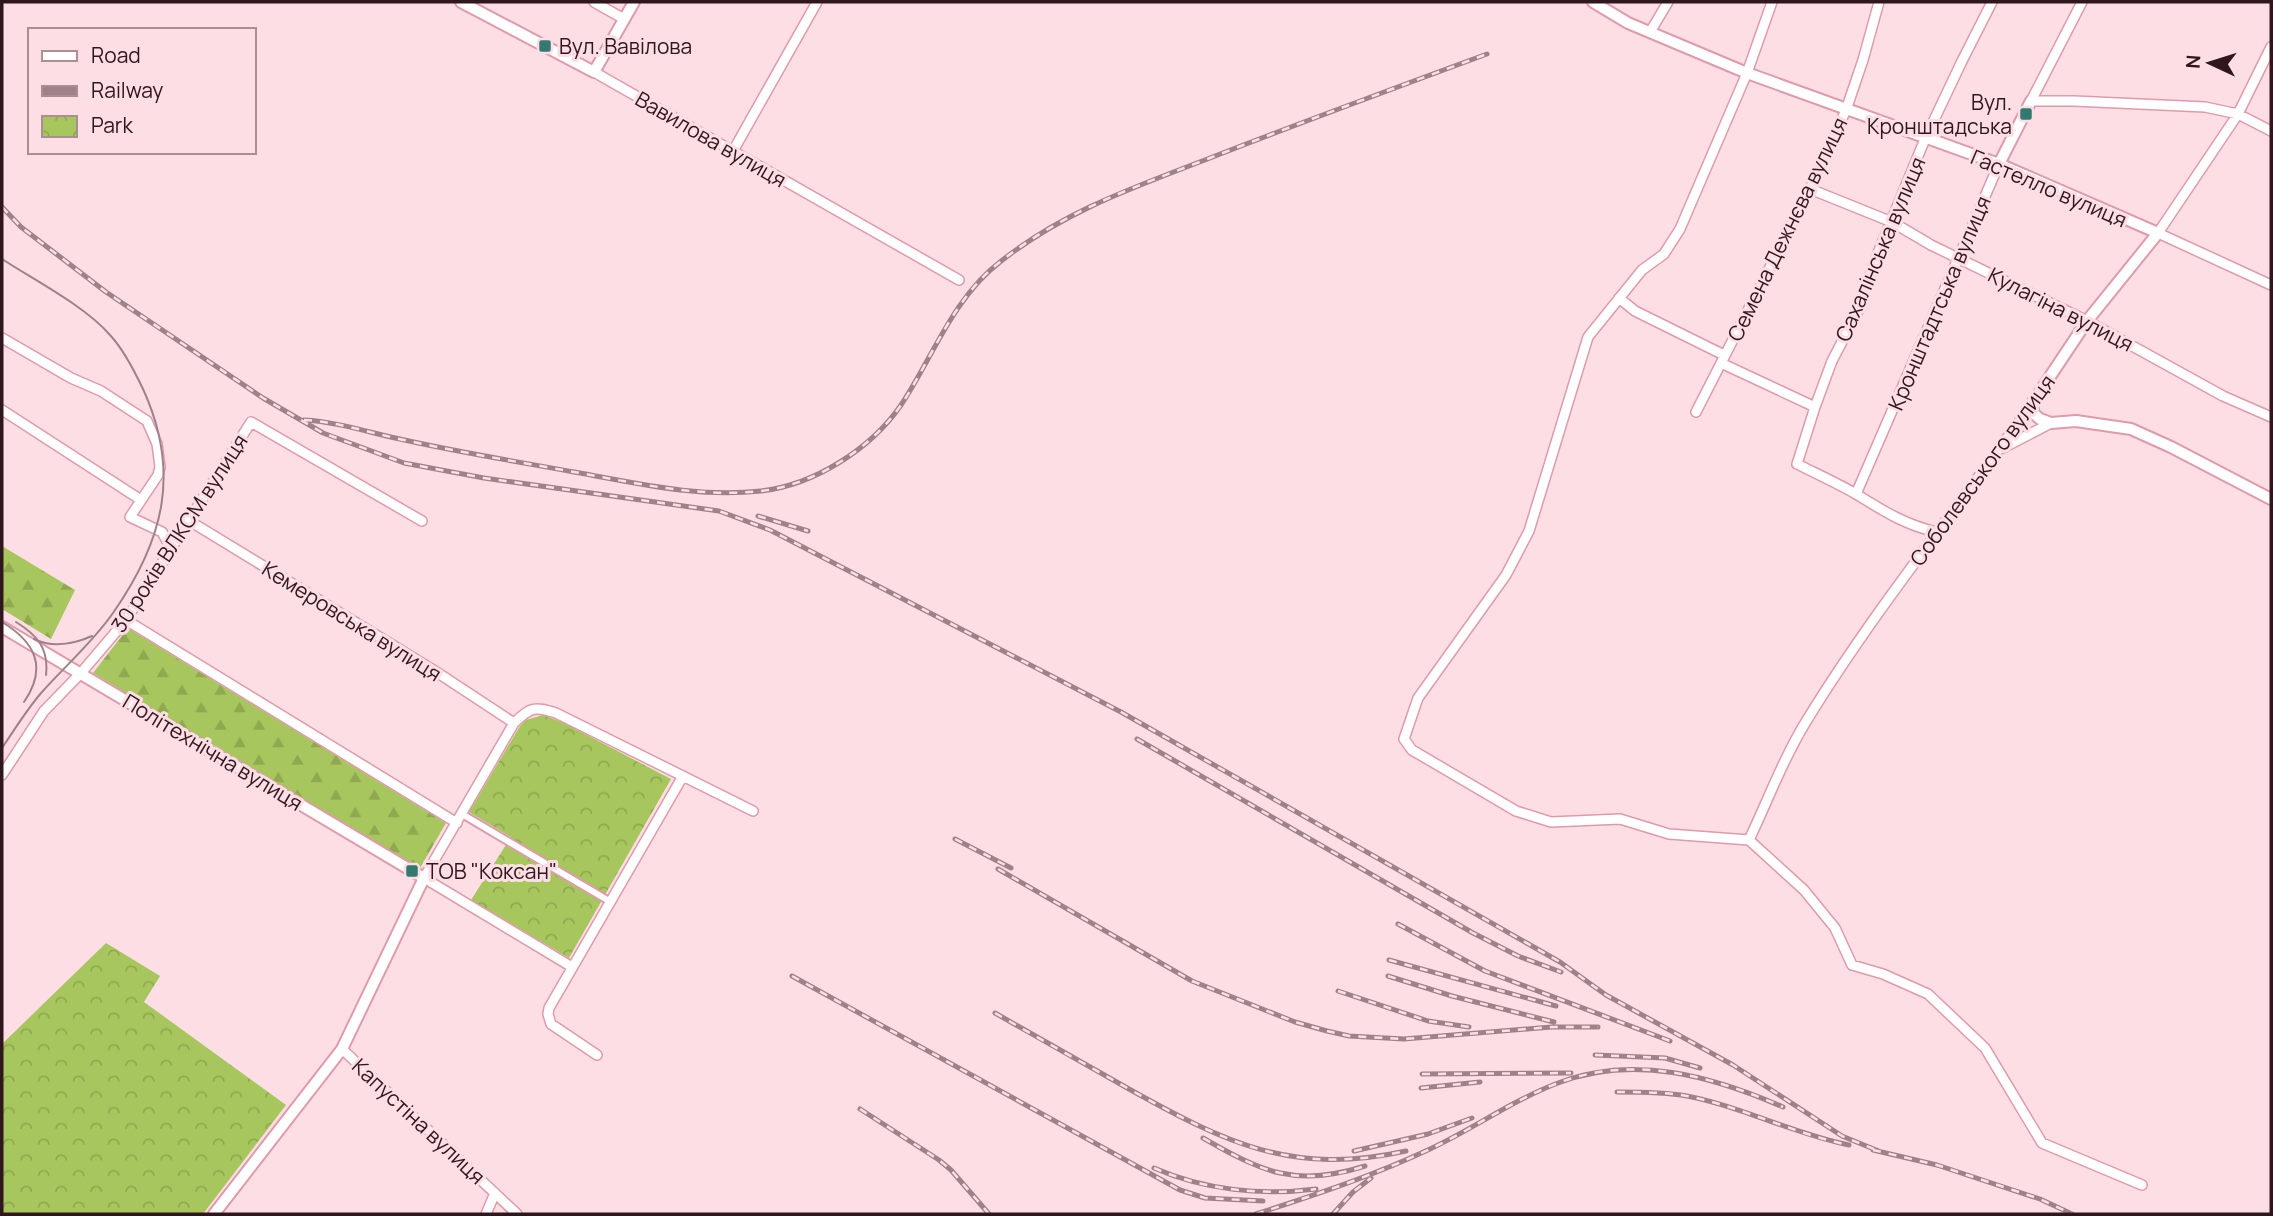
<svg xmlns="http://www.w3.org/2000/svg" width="2273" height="1216" font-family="Manrope,sans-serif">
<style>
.forest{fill:url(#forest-firs)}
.park{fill:url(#park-crowns)}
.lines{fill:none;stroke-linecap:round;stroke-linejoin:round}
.pedestrian-casing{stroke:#df9aab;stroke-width:10}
.minor-casing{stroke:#df9aab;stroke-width:12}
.tertiary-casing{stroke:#df9aab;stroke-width:14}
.pedestrian{stroke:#fff;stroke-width:6}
.minor{stroke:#fff;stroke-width:9}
.tertiary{stroke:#fff;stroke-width:10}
.tram{stroke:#9f8289;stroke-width:2}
.rail-casing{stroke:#9f8289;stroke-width:5}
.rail{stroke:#fcdee4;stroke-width:2.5;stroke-dasharray:8;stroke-linecap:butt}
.poi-dot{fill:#33796f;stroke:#fcdee4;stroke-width:2.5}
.labels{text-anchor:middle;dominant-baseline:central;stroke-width:6;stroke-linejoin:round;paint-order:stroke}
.poi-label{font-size:21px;fill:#30161d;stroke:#fcdee4;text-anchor:start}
.street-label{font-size:21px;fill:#30161d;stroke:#fcdee4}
</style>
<defs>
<pattern id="forest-firs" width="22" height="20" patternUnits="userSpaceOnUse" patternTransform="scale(1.75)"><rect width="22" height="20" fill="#a7c65d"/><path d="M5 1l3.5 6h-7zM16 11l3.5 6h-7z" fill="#90a950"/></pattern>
<pattern id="park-crowns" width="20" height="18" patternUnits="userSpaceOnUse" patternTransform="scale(1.75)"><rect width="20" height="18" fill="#a7c65d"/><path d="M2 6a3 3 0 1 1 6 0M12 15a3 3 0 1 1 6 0" fill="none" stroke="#90a950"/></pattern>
</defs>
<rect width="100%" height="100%" fill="#fcdee4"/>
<path class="forest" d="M2 546 75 590 51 639 2 609Z
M128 628 446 823 419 870 93 673Z"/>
<path class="park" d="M543 715 562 722 671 779 569 958 471 900 511 837 469 812 520 726 526 720Z
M106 943 160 976 144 1002 286 1105 203 1214H2V1044Z"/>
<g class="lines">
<g class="pedestrian-casing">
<path id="pedestrian" d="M462 814 609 901"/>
</g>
<g class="minor-casing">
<path id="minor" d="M594 2 624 19
M1772 2 1747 73 1680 229 1664 254 1642 270 1588 337 1529 531 1506 575 1418 698 1404 739 1412 750 1516 811 1551 822 1620 819 1669 834 1749 840 1804 890 1835 928 1852 965 1883 974 1928 994 1985 1048 2042 1143 2142 1185
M2082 2 2031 101H2074L2205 107 2238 114 2271 131
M1650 32 1668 2
M2271 47 2238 114 2158 233 2271 285
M594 72 959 280
M733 151 817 2
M1810 189 1892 222 1931 245 2087 321 2223 396 2271 417
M1619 298 1635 311 1724 355
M2 338 71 378 101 391 147 421 157 444 160 467 158 475 130 517 162 532 171 548
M1721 363 1815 407
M2 410 141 500
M1696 412 1810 189 1846 110 1863 60 1879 2
M2003 448 2051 423
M1856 494 1999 164
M188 520 435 671 514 723
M1936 532C1903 524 1884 511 1856 494 1837 483 1817 474 1797 464L1815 407 1832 361 1858 311 1876 258 1925 139 1962 61 1992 2
M126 620 457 823
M2 775 44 711 81 673 126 620 251 422 422 521
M1749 840C1768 800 1784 757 1807 720 1875 609 1958 508 2033 402
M572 967 424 878 514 723C531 707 534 706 556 713L753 811
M342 1049 517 1214
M597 1055 551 1024 548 1014 549 1008 683 776
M486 1214 495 1193"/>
</g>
<g class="tertiary-casing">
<path id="tertiary" d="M461 2 594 72 634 2
M1593 2 1628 23 1747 73 1999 164 2158 233 2087 321 2033 402V413L2040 419 2051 423 2076 421 2131 429 2171 447 2271 499
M1999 164 2031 101
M2 627 424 878 342 1049 214 1214"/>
</g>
<use href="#pedestrian" class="pedestrian"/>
<use href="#minor" class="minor"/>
<use href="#tertiary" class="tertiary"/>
<path class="tram" d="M2 259C34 280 85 306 110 335 124 350 134 370 143 389 181 472 164 540 113 613 93 642 65 666 42 692 27 709 15 729 2 748
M2 622C35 642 48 667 24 702
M16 622C37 635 49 648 46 675
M34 639C52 648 74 644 92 636"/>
<g class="rail-casing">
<path id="rail" d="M2 207 21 227 106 292 263 398 323 433 404 463 484 478 719 511 770 530 1121 712 1560 962 1606 995 1733 1065 1842 1136 1881 1152
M304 420C340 422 373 434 409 441 464 453 519 462 574 472 637 483 697 498 761 491 814 485 871 449 901 405 933 357 953 298 1000 262 1064 211 1135 187 1210 158 1302 122 1395 88 1487 54
M758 516 808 531
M1137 739 1473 933 1518 956 1561 972
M955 839 1011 868
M998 869 1192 981 1295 1022 1327 1031 1349 1036 1404 1039 1552 1027H1598
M1398 924 1485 971 1670 1041
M1389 960 1556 1006
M792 976 1180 1190 1205 1198 1263 1201
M1388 976 1452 996 1554 1022
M1338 991 1428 1021 1469 1027
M995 1013C1040 1039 1085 1064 1129 1089 1226 1143 1292 1176 1406 1151
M1595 1055 1665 1058 1700 1068
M1422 1074 1571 1073
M1421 1088 1480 1082
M1617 1092C1640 1092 1664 1092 1687 1096 1743 1107 1794 1134 1849 1145
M860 1109 939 1160 951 1170 989 1214
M1203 1138C1262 1172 1296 1188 1365 1166
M1873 1150 1937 1165 2040 1199 2072 1214
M1354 1151 1428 1134 1472 1118
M1154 1168C1204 1190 1262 1196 1316 1189
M1256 1214C1315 1195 1375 1175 1430 1149 1473 1129 1513 1100 1558 1083 1634 1054 1712 1076 1783 1107
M1333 1214 1353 1192 1371 1178"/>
</g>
<use href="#rail" class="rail"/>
</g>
<g class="poi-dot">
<rect x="538" y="39" width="14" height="14" rx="3.5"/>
<rect x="2019" y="107" width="14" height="14" rx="3.5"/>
<rect x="405" y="864" width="14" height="14" rx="3.5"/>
</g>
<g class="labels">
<g class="poi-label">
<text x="559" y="46">Вул. Вавілова</text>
<text x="2012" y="102" text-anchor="end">Вул.<tspan x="2012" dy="24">Кронштадська</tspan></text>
<text x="426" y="871">ТОВ "Коксан"</text>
</g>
<g class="street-label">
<text transform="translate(711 139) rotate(30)">Вавилова вулиця</text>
<text transform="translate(2049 188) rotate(23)">Гастелло вулиця</text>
<text transform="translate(1787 229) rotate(-64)">Семена Дежнєва вулиця</text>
<text transform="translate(1880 249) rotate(-67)">Сахалінська вулиця</text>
<text transform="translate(1939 303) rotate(-67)">Кронштадтська вулиця</text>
<text transform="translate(2061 309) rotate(27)">Кулагіна вулиця</text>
<text transform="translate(1982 470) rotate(-54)">Соболевського вулиця</text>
<text transform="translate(179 533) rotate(-57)">30 років ВЛКСМ вулиця</text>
<text transform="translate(352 621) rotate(32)">Кемеровська вулиця</text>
<text transform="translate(213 752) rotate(31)">Політехнічна вулиця</text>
<text transform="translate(419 1121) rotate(43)">Капустіна вулиця</text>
</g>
</g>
<rect width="2273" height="1216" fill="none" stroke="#30161d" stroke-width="7"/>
<rect x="28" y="28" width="228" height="126" fill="#fcdee4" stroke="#aa8e94" stroke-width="2"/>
<rect x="42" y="51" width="35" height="10" fill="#ffffff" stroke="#aa8e94" stroke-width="2"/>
<text x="91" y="63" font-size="21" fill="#30161d">Road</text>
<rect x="42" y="86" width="35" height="10" fill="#9f8289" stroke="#aa8e94" stroke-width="2"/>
<text x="91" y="98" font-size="21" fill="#30161d">Railway</text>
<rect x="42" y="116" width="35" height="21" fill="url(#park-crowns)" stroke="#aa8e94" stroke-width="2"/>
<text x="91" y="133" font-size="21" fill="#30161d">Park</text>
<g transform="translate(2210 63) rotate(274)" stroke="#fcdee4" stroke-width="5" paint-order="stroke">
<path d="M0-5L12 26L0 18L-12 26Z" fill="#30161d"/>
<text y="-10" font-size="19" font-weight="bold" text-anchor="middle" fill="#30161d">N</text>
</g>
</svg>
